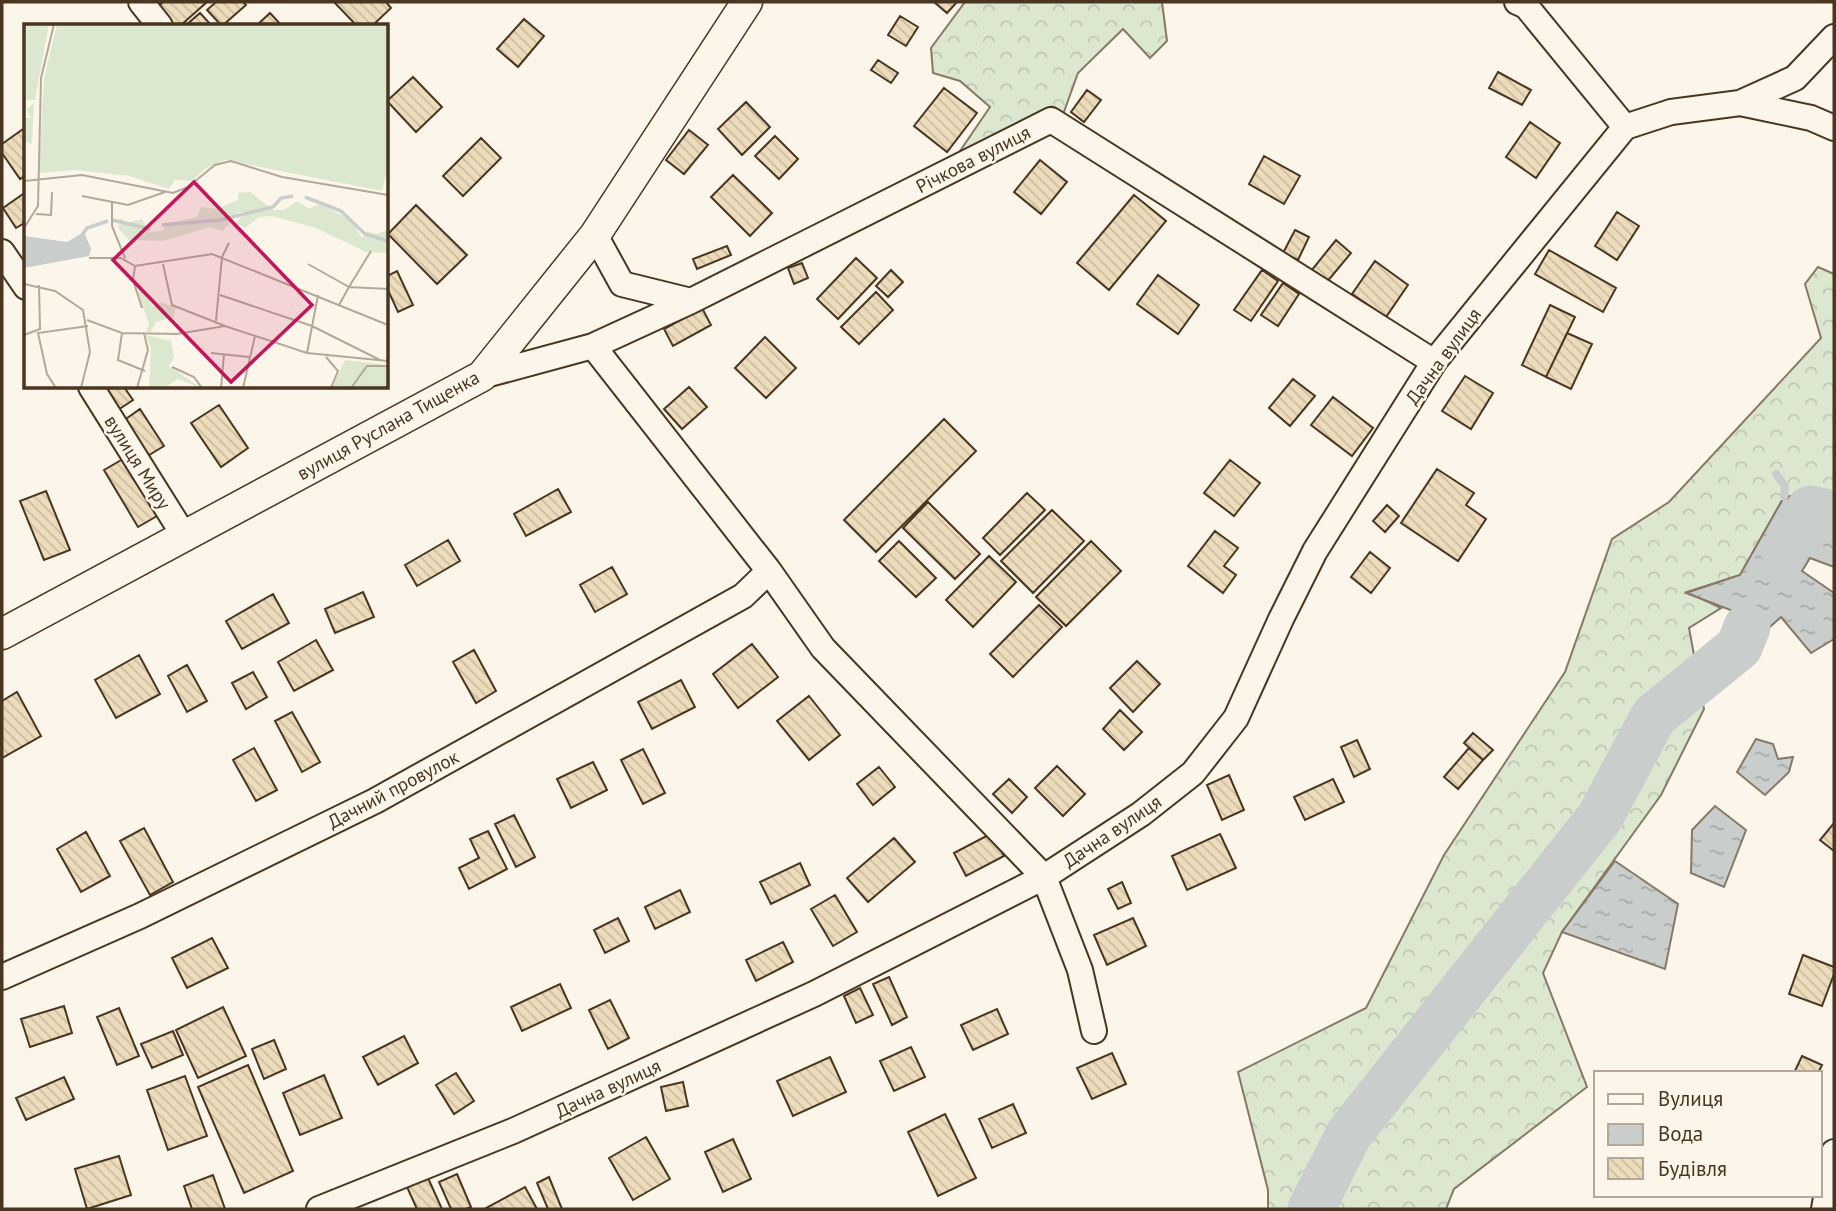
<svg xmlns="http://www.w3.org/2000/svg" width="1836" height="1211" font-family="'PT Sans',sans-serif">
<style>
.forest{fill:url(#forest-crowns);stroke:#887966;stroke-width:2}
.water{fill:url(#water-ripples);stroke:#887966;stroke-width:2}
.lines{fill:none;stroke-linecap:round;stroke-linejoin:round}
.stream{stroke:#c9cecd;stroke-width:8}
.river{stroke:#c9cecd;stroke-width:47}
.building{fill:url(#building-back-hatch);stroke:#4a3520;stroke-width:2}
.minor-casing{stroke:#4a3520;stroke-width:28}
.tertiary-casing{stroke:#4a3520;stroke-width:33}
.minor{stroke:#fbf6e9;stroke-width:24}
.tertiary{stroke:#fbf6e9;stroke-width:30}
.labels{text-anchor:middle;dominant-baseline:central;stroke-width:5;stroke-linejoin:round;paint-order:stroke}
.street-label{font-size:19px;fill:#4a3520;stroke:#fbf6e9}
.inset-river{fill:none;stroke:#c9cecd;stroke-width:3.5}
.inset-road{fill:none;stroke:#b4a999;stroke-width:2}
.view{fill:#c2185b;fill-opacity:0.15;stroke:#c2185b;stroke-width:3.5}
.inset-edge{fill:none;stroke:#4a3520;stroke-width:3.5}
</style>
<defs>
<pattern id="forest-crowns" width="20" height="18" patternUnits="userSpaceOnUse" patternTransform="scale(1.75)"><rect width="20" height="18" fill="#dce7d0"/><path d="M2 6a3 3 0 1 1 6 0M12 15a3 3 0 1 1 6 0" fill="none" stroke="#bec7b2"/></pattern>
<pattern id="water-ripples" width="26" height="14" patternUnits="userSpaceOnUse" patternTransform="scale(1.75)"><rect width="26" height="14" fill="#c9cecd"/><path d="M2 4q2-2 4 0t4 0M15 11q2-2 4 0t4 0" fill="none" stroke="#a5a8a6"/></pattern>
<pattern id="building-back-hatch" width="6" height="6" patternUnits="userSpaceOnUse" patternTransform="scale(1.75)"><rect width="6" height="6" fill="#ecdcbc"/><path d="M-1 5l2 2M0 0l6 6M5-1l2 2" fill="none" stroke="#ccbda1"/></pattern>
</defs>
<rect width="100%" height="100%" fill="#fbf6e9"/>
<path class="forest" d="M965 2H1162L1167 41 1150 58 1123 29 1078 73 1061 120 971 167 960 151 990 107 960 81 933 73 931 48Z
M1818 267 1834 274V491L1784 497 1740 575 1687 592 1721 608 1689 628 1704 709 1661 795 1562 932 1543 973 1587 1087 1454 1189 1446 1209H1268V1190L1238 1072 1366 1008 1444 855 1565 672 1612 539 1669 502 1821 338 1805 284Z"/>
<path class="water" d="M1784 497 1834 515V567L1810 558 1802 571 1834 593V639L1811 653 1781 617 1703 687 1707 658 1741 614 1686 593 1740 575Z
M1756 739 1773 744 1778 759 1793 757 1789 772 1765 795 1737 772Z
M1715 806 1746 830 1724 887 1691 873 1692 830Z
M1615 861 1678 904 1665 969 1562 932Z"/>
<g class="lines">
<path class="stream" d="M1776 474 1785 486 1784 497"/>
<path class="river" d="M1784 551 1810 509 1834 514
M1311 1209 1349 1134 1600 817 1654 716 1739 647 1747 627"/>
</g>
<path class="building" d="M163 2H207L180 26H170L155 9Z
M216 2H243L246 5 222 26 207 10Z
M334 2H386L391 8 372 26H357Z
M934 2H957L947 13Z
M200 13 212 26H185Z
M270 13 282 26H256Z
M900 16 918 27 906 46 888 35Z
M524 19 544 36 518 67 497 49Z
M878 60 898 73 891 83 871 70Z
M1498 72 1531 90 1522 105 1489 88Z
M413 77 442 107 416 132 387 101Z
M944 88 977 113 947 152 914 126Z
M1087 90 1101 100 1084 122 1071 112Z
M746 102 770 127 742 155 718 129Z
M1530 122 1560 143 1536 178 1506 157Z
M26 127V175L20 179 2 153V144Z
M689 130 708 145 684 174 666 160Z
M775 136 798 159 779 179 755 156Z
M481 138 501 158 463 196 443 176Z
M1264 156 1300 176 1284 204 1249 184Z
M1040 160 1067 182 1041 214 1014 192Z
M733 175 772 213 750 236 711 197Z
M26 192V222L16 228 3 208Z
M1134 195 1166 221 1109 290 1077 263Z
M416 205 467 255 437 284 388 234Z
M1617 212 1639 226 1617 260 1595 246Z
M1295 230 1309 237 1298 260 1283 253Z
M1336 240 1351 253 1326 283 1311 271Z
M727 246 731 255 697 269 693 259Z
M1549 250 1616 288 1603 312 1535 274Z
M856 258 877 278 838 319 817 299Z
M1375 261 1408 285 1386 317 1352 294Z
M802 263 808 278 794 284 788 268Z
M891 270 903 282 888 297 876 286Z
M1262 270 1278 281 1251 321 1234 310Z
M397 271 413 305 398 312 387 288V276Z
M1158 275 1199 305 1178 334 1137 304Z
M1283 283 1299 294 1278 326 1261 315Z
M876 292 893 310 859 344 841 327Z
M1550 305 1575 317 1546 377 1522 365Z
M702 308 711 325 673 346 664 329Z
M1567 333 1592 344 1571 389 1546 377Z
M765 337 796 368 766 398 735 368Z
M1465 376 1493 393 1471 429 1442 411Z
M1293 379 1315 396 1290 426 1269 408Z
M106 387H124L133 400 118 410 103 389Z
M689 387 707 407 682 429 664 409Z
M1333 397 1373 428 1352 456 1311 425Z
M219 405 248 448 221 467 191 423Z
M140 409 164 446 146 457 123 421Z
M944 419 976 451 876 552 844 520Z
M123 459 157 516 138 527 104 470Z
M1230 460 1260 483 1234 516 1204 493Z
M1437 469 1474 493 1466 505 1486 519 1458 561 1401 523Z
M558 489 571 512 526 536 514 514Z
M46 491 70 550 44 560 20 501Z
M1027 493 1045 510 1000 555 983 538Z
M928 502 980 554 955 579 903 528Z
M1387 505 1399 516 1385 532 1373 521Z
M1052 510 1084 541 1033 593 1001 561Z
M1215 531 1238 548 1224 566 1236 575 1223 593 1188 566Z
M448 540 460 561 417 586 405 565Z
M899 541 936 578 916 597 879 561Z
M1091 541 1121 571 1066 626 1036 597Z
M1370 552 1390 568 1371 593 1351 577Z
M989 556 1016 582 973 627 946 600Z
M612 567 627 594 595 612 580 585Z
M363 592 374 617 335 633 325 609Z
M273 594 289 623 242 649 226 621Z
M1039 605 1062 627 1013 677 990 654Z
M316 640 333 670 294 691 278 662Z
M752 644 778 677 738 708 713 674Z
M474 650 496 691 476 703 453 662Z
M139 655 160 694 116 718 95 680Z
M1137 661 1160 684 1133 712 1110 688Z
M187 665 207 701 187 712 168 676Z
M253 672 267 697 246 709 232 683Z
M681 680 695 707 652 729 638 702Z
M17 692 41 736 2 758V701Z
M809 696 840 735 809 760 777 721Z
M1120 710 1142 732 1124 750 1103 729Z
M292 712 320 762 302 772 275 721Z
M1473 733 1493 750 1483 760 1464 743Z
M1357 740 1370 769 1354 777 1341 747Z
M254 748 277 790 256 801 233 760Z
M1469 748 1483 760 1458 789 1444 777Z
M643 749 665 793 643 804 621 760Z
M593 762 607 790 571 808 557 779Z
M1057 766 1085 794 1063 816 1035 788Z
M879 767 895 787 873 805 857 784Z
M1229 775 1244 810 1222 820 1207 785Z
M1009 779 1027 797 1012 813 993 794Z
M1333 779 1344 802 1305 820 1294 797Z
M514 815 535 857 516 867 495 824Z
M1834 823V851L1820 840Z
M144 828 173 882 150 895 120 841Z
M488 831 507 869 469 889 459 868 479 858 470 839Z
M86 832 110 876 81 892 57 849Z
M992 833 1004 856 966 876 954 853Z
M1220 834 1236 868 1187 890 1172 856Z
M894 838 915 862 868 902 847 878Z
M800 863 810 885 771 904 760 882Z
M1122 882 1131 903 1118 909 1108 889Z
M680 890 690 912 655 929 645 907Z
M835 895 857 932 833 946 811 909Z
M618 918 629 941 605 953 594 930Z
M1133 918 1146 946 1107 965 1094 935Z
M212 938 228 968 187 988 172 958Z
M783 942 793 962 756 981 746 960Z
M1803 955 1834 967V974L1822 1006 1789 994Z
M889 977 907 1017 892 1025 873 984Z
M560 984 571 1008 522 1031 511 1007Z
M860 988 873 1015 856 1023 844 996Z
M610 1000 629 1038 608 1049 589 1010Z
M64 1006 72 1033 30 1047 21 1019Z
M223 1007 246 1056 198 1078 176 1030Z
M119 1008 139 1056 117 1065 97 1017Z
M997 1009 1008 1034 973 1050 961 1025Z
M173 1031 183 1055 152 1068 141 1044Z
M404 1036 418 1063 378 1085 363 1057Z
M274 1040 286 1069 264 1079 252 1049Z
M911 1047 925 1077 894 1091 880 1061Z
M1112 1053 1126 1084 1092 1099 1077 1068Z
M1802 1056 1822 1065 1818 1073H1794Z
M830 1057 846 1092 793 1116 777 1081Z
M248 1065 293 1171 244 1193 198 1087Z
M456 1073 474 1101 454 1114 436 1085Z
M324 1075 342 1118 300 1135 283 1093Z
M185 1076 207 1136 168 1150 147 1090Z
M64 1077 74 1099 26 1120 16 1098Z
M683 1082 688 1106 666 1111 661 1087Z
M1013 1104 1026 1133 992 1148 979 1119Z
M945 1114 976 1178 938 1196 908 1132Z
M646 1137 670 1179 633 1200 609 1158Z
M733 1139 751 1179 723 1192 705 1152Z
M119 1156 131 1195 87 1209 75 1169Z
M457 1174 471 1207 466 1209H451L439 1182Z
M213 1175 225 1209H192L184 1186Z
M549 1177 562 1209H548L537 1183Z
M428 1178 442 1209H417L407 1187Z
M525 1187 537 1209H486V1208Z"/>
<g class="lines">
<g class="minor-casing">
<path id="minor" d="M141 2 160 26
M1517 2 1526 6 1625 127
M1740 103 1811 118 1834 128
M595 235 622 284 691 301
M2 252 26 287
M593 346 769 571 823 648 1044 877 1080 970 1094 1031
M482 376 593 346 691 301 1051 120 1434 362
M91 387 185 537
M2 977 140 916 375 801 743 596 769 571
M319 1209 513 1131 814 994 1044 877 1141 814 1193 773 1236 718 1281 619 1315 551 1434 362 1625 127 1671 112 1740 103 1795 78 1834 37
M1824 1209 1834 1152"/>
</g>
<g class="tertiary-casing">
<path id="tertiary" d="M2 634 482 376 595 235 747 2"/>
</g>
<use href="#minor" class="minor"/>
<use href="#tertiary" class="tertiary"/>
</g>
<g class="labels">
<g class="street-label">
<text transform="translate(973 159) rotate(-27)">Річкова вулиця</text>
<text transform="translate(1443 356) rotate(-54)">Дачна вулиця</text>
<text transform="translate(388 425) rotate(-29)">вулиця Руслана Тищенка</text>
<text transform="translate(138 462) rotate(58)">вулиця Миру</text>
<text transform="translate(393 789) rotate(-28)">Дачний провулок</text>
<text transform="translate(1112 831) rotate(-34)">Дачна вулиця</text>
<text transform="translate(608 1088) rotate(-25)">Дачна вулиця</text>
</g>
</g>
<g transform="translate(24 24)">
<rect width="364" height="364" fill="#fbf6e9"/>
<path d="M0 0H25L11 76H0ZM33 0H364V141L358 167 201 136 181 145 168 157 151 156 145 165 105 152 52 146 15 149 20 54ZM10 79 8 120 0 118V94H6L3 85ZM226 168 249 186H260L273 177 285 185 296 180 327 196 338 214 343 207 353 210 364 205V229L342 228 292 204 248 192 235 193 221 204 211 199 224 188H215L199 207 186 203 139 217 113 216 108 220 94 204 97 194 103 199 118 195 125 208 138 207 145 199 173 193 177 183 193 185 214 176V169ZM117 265 129 282 137 278 155 285 151 286 150 293 132 298 127 308H122L125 300 114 269ZM122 311 147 317 150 333 145 342 177 364 154 355 140 364H125L127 324Z" fill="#dce7d0"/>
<path d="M321 336 364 341V364H308Z" fill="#dce7d0"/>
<path d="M60 208 67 225 65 232 0 244V212L43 218Z" fill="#c9cecd"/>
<path class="inset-river" d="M281 173 317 187 341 210 364 217M88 196 126 205M138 201 196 196 249 183 257 174 269 172M58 211 63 204 84 197"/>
<path class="inset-road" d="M0 157 58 151 149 169 164 163 191 141 207 137 258 153 364 171M58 172 104 181 141 168M88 178V202L101 234M12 190 27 191 28 168M0 204 14 182 17 54 30 0M65 234H97L111 242 188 230 364 301M139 240 148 281 201 302M284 240 325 263 347 227M111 242 109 256 118 284M0 260 31 267 59 286 66 328 57 364M196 271 288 302 356 336M315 281 325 263 364 265M63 296 98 309 153 310 201 302 283 329 364 337M192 297 198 233 205 219M98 309 94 336 121 347M0 311 16 305 15 261M187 329 225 333M283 329 294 271M302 333 314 347 307 364M148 343 170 353 178 364M32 364 23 350 14 309 64 302M113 364 124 326 120 309M197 364 200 330M219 364 231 312M327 364 343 342H364"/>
<path class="view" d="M170 158 288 281 207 358 89 236Z"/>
<rect width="364" height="364" class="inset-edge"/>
</g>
<rect width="1836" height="1211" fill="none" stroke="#4a3520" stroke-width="7"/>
<rect x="1594" y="1071" width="228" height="126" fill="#fbf6e9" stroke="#b4a999" stroke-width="2"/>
<rect x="1608" y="1094" width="35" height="10" fill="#fbf6e9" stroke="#b4a999" stroke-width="2"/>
<text x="1658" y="1106" font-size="21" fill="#4a3520">Вулиця</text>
<rect x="1608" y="1124" width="35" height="21" fill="url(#water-ripples)" stroke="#b4a999" stroke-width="2"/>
<text x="1658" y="1141" font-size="21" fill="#4a3520">Вода</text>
<rect x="1608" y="1158" width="35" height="21" fill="url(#building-back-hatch)" stroke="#b4a999" stroke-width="2"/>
<text x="1658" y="1176" font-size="21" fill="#4a3520">Будівля</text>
</svg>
